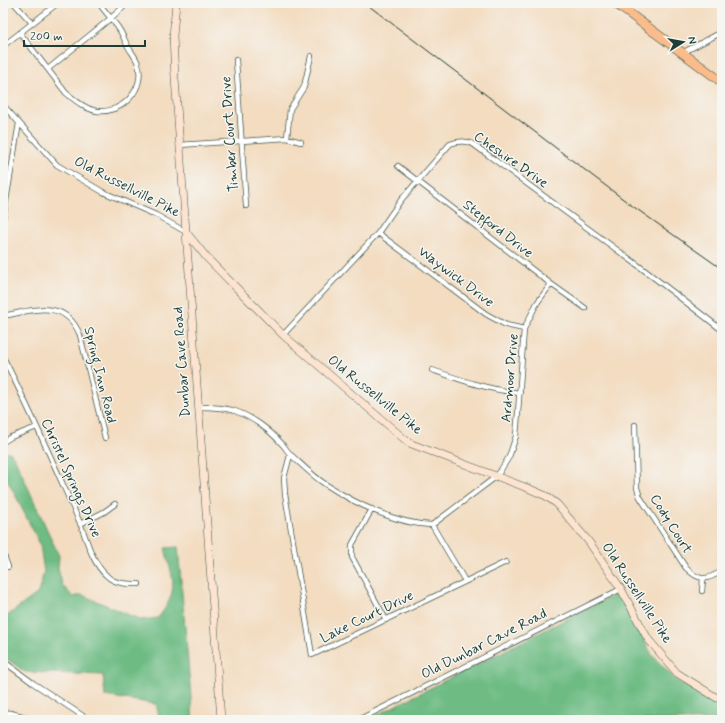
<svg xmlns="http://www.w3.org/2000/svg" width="725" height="723" font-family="Mynerve,sans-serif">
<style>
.forest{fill:#6ebc84;stroke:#467c5c}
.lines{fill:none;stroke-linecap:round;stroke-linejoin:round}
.street-casing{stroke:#3f5549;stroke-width:6}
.secondary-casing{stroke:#3f5549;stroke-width:8}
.highway-casing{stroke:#3f5549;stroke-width:10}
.street{stroke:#fff;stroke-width:4.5}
.secondary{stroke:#fde4d1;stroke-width:7}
.highway{stroke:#fabc8b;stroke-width:9}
.rail{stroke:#1f3d34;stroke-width:1}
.labels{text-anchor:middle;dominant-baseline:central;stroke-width:3;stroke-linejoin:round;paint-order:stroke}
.street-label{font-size:14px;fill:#1f3d34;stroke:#f6f6f2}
</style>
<rect width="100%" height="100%" fill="#f6f6f2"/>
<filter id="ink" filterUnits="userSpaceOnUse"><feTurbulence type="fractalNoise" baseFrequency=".025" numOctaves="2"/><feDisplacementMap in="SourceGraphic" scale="8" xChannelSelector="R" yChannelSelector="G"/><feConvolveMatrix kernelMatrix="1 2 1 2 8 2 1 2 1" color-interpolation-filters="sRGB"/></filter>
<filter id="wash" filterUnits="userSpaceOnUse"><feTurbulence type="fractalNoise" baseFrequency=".012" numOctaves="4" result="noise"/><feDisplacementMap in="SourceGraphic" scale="16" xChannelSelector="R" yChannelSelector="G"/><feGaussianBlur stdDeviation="0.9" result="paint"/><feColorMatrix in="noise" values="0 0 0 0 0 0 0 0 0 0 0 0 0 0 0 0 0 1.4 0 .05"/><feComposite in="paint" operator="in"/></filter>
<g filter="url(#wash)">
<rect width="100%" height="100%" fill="#f3dcc0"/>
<path class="forest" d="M3 452H10L15 459 59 556 58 568 62 585 73 597 82 595 141 620 158 618C180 590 173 580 165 548L178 547 193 720H160L156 704 105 696 103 675 25 672 3 656V619L38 593 44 572 40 544 3 471Z
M616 594 622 597 652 655 677 681 706 697 722 701V720H367Z"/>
</g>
<g filter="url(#ink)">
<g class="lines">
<g class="street-casing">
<path id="street" d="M14 3 32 23
M20 33 66 93C75 100 85 109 97 111 122 114 146 89 138 64 137 59 132 53 129 48 125 42 123 35 119 29 113 20 105 12 99 3
M3 46 58 3
M682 53 722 32
M236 60 246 206
M48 69 111 18 128 3
M3 105 57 165 103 192 156 215 186 232
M287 138 290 109 304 87 311 56
M179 145 287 138 301 142
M398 166 551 284 585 308
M3 219 19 123
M378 233 486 314 506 325 524 329
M3 316C34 310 65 298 80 335L105 438
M283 335 378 233 401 200 450 144C458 141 465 140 473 144L639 266 722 330
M3 357C31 411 55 467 80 523 87 540 92 563 107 576 115 584 128 584 139 584
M432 370C461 380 489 390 520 393
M199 407C211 407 223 407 235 411 252 417 270 430 282 444 286 448 288 453 292 456 302 465 313 476 325 484 354 503 396 524 432 525L497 476 509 457 516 436 518 413 524 329 537 303 551 284
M635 425 637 488 640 497 686 568C699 581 706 581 722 571
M3 442 11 437 37 427
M290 455 284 478 285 494 312 655 506 562
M372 509 352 545V557L386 620
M80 524 104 512 115 504
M432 525 465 581
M3 553 8 567
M702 591 703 579
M3 661 33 683 89 720
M3 712C12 713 23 715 31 720
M358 720 621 589"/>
</g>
<g class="secondary-casing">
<path id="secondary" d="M176 3 173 36 175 78 221 720
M186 232 207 258 283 335 409 443 530 489 546 496 557 504 589 542 621 589 648 639 677 673 717 698H722"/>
</g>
<g class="highway-casing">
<path id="highway" d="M615 3 722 82"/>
</g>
<use href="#street" class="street"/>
<use href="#secondary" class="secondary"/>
<use href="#highway" class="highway"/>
<path class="rail" d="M365 3 631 205 722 269"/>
</g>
</g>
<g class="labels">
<g class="street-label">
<text transform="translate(230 134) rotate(-94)">Timber Court Drive</text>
<text transform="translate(511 160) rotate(35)">Cheshire Drive</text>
<text transform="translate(127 187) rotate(27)">Old Russellville Pike</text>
<text transform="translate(498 229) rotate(38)">Stepford Drive</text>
<text transform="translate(456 277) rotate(37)">Waywick Drive</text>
<text transform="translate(182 362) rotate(-94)">Dunbar Cave Road</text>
<text transform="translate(100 375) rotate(76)">Spring Inn Road</text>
<text transform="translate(510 378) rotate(-85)">Ardmoor Drive</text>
<text transform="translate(375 395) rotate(39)">Old Russellville Pike</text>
<text transform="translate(71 478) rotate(66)">Christel Springs Drive</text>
<text transform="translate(671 524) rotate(58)">Cody Court</text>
<text transform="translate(637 593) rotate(57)">Old Russellville Pike</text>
<text transform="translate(367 617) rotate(-26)">Lake Court Drive</text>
<text transform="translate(484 644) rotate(-27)">Old Dunbar Cave Road</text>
</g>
</g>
<rect width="725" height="723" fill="none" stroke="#f6f6f2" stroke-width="16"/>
<g transform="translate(683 42) rotate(79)" stroke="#f6f6f2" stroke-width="3" paint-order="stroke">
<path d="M0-3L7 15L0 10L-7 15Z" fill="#1f3d34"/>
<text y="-6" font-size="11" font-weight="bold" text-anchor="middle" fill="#1f3d34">N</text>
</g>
<path d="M24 40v6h121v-6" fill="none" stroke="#1f3d34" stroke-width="2"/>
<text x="30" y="40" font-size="12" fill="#1f3d34" stroke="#f6f6f2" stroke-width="3" paint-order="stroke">200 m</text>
</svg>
